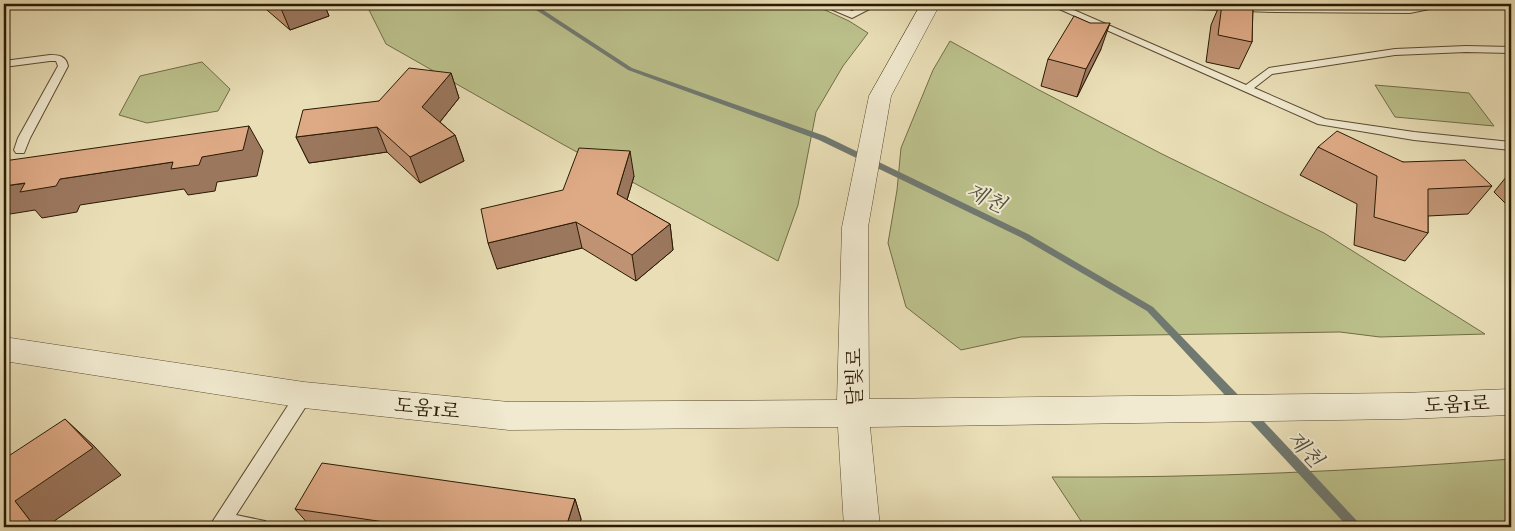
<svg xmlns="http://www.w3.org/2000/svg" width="1515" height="531" font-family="'IM FELL Great Primer','Noto Serif KR',serif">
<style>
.green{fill:#bbc08b;stroke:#726d47}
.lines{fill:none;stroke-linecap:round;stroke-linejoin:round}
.stream{fill:#707971;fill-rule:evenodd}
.service-casing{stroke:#5a4b30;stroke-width:2}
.tertiary-casing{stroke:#5a4b30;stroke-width:1}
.service{fill:#f1ead0;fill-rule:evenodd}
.tertiary{fill:#f1ead0;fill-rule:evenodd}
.wall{fill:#bf9273;stroke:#2a1a03}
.shaded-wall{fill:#9b775e;stroke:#2a1a03}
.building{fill:#deaa86;stroke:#2a1a03}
.labels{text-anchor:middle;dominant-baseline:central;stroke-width:4;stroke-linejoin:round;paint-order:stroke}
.street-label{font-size:20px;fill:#2a1a03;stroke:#f1ead0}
.water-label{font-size:21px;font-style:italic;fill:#535243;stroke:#f1ead0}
</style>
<rect width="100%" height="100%" fill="#e9deb6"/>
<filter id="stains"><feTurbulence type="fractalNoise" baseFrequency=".004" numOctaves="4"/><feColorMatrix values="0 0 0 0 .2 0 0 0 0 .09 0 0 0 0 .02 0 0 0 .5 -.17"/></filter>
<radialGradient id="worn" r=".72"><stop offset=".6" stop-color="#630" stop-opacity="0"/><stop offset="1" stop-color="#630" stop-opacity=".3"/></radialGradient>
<path class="green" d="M366 4H812L849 21 868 33 843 66 816 112 798 205 778 261 564 145 386 44Z
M950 41 1039 90 1162 154 1324 233 1485 334 1380 337 1340 332 1021 337 961 350 906 307 888 243 897 190 901 148 933 70Z
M202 62 230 89 218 111 147 123 119 115 140 76Z
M1375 85 1469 93 1494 126 1395 117Z
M1511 459V527H1085L1052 477C1205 478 1359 471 1511 459Z"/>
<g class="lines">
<path class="stream" d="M527 4H534L632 68 825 136 1028 234 1153 307 1243 400 1244 403 1243 406 1239 407 1235 406 1147 311 1022 238 819 140 628 70Z
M1250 410 1254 411 1359 523 1361 527H1348L1246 417 1245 414 1246 411Z"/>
<g class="service-casing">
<path id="service" d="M819 4H832L852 11 867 4H879L852 18Z
M1048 4H1060L1246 85 1269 68 1395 49 1466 46 1511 47V53L1466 52 1395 55 1272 74 1254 88 1325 119 1414 132 1511 142V150L1414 140 1318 124Z
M1139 4 1410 7 1427 4H1446L1444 6 1410 13 1275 12 1144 7Z
M50 55C59 55 66 56 68 66L30 138 24 153H16L14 150 18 138 58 66 56 61H50L4 67V61Z
M304 388 310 390 312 395 310 400 236 515 265 521 268 527H209L298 390Z"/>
</g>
<g class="tertiary-casing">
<path id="tertiary" d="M921 4H940L891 96 868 227 869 399 1402 393 1511 389V415L1402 419 870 427 880 527H844L838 427 509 430 304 408 4 361V337L304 382 509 402 837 400 842 227 869 96Z"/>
</g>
<use href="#service" class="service"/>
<use href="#tertiary" class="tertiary"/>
</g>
<path class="wall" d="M260 4H324L329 16 290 30Z
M1220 4H1253L1252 42 1239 69 1206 62 1211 25Z
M1101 49 1077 97 1041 86 1048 59Z
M451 73 459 98 440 122 455 135 464 161 420 183 387 152 309 163 296 137 379 101Z
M1318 147 1403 162 1492 186 1468 214 1428 216V233L1405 261 1354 245 1357 204 1300 175Z
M1511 171V209L1494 192Z
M634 176 627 200 670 224 673 250 636 281 582 248 497 269Z
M575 499 581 519 579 527H311L295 509Z"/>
<path class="shaded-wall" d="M285 4H324L329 16 290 30 280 6Z
M1110 23 1101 49 1077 97 1086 69Z
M451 73 459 98 431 133 422 107Z
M249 126 263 151 257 176 217 182 215 191 188 195 184 189 80 205 77 212 42 218 35 210 4 215V186L60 179 173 162 202 157Z
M377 127 387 152 309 163 296 137Z
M455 135 464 161 420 183 410 157Z
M630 151 634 176 621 220 617 194Z
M576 222 582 248 497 269 488 243Z
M670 224 673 250 636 281 632 255Z
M65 419 94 446 121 475 47 526 48 527H35L15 501Z
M575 499 581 519 579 527H566Z"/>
<path class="building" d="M277 4H285L280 6Z
M1222 4H1253L1252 42 1218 35Z
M1074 16 1090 23H1110L1086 69 1048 59Z
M409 68 451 73 422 107 455 135 410 157 377 127 296 137 303 110 379 101Z
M249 126 243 150 202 157 199 165 171 169 173 162 60 179 56 186 20 192 25 183 4 186V161Z
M1337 131 1403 162 1465 160 1492 186 1428 189V233L1374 217 1377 176 1318 147Z
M579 148 630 151 617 194 670 224 632 255 576 222 488 243 481 209 563 190Z
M65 419 93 448 15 501 35 527H4V459Z
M322 463 575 499 566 527H419L295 509Z"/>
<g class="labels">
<g class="street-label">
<text transform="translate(854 377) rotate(-90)">달빛로</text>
<text transform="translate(1457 404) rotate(-2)">도움1로</text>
<text transform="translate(427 408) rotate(6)">도움1로</text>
</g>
<g class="water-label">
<text transform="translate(986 198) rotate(26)">제천</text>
<text transform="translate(1305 449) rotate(47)">제천</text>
</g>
</g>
<rect width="1515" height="531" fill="none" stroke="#e9deb6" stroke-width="20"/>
<rect x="5" y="5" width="1505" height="521" fill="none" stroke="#2a1a03" stroke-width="2.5"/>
<rect x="10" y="10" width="1495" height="511" fill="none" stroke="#2a1a03"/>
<rect width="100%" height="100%" filter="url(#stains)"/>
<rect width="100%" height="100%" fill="url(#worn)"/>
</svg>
